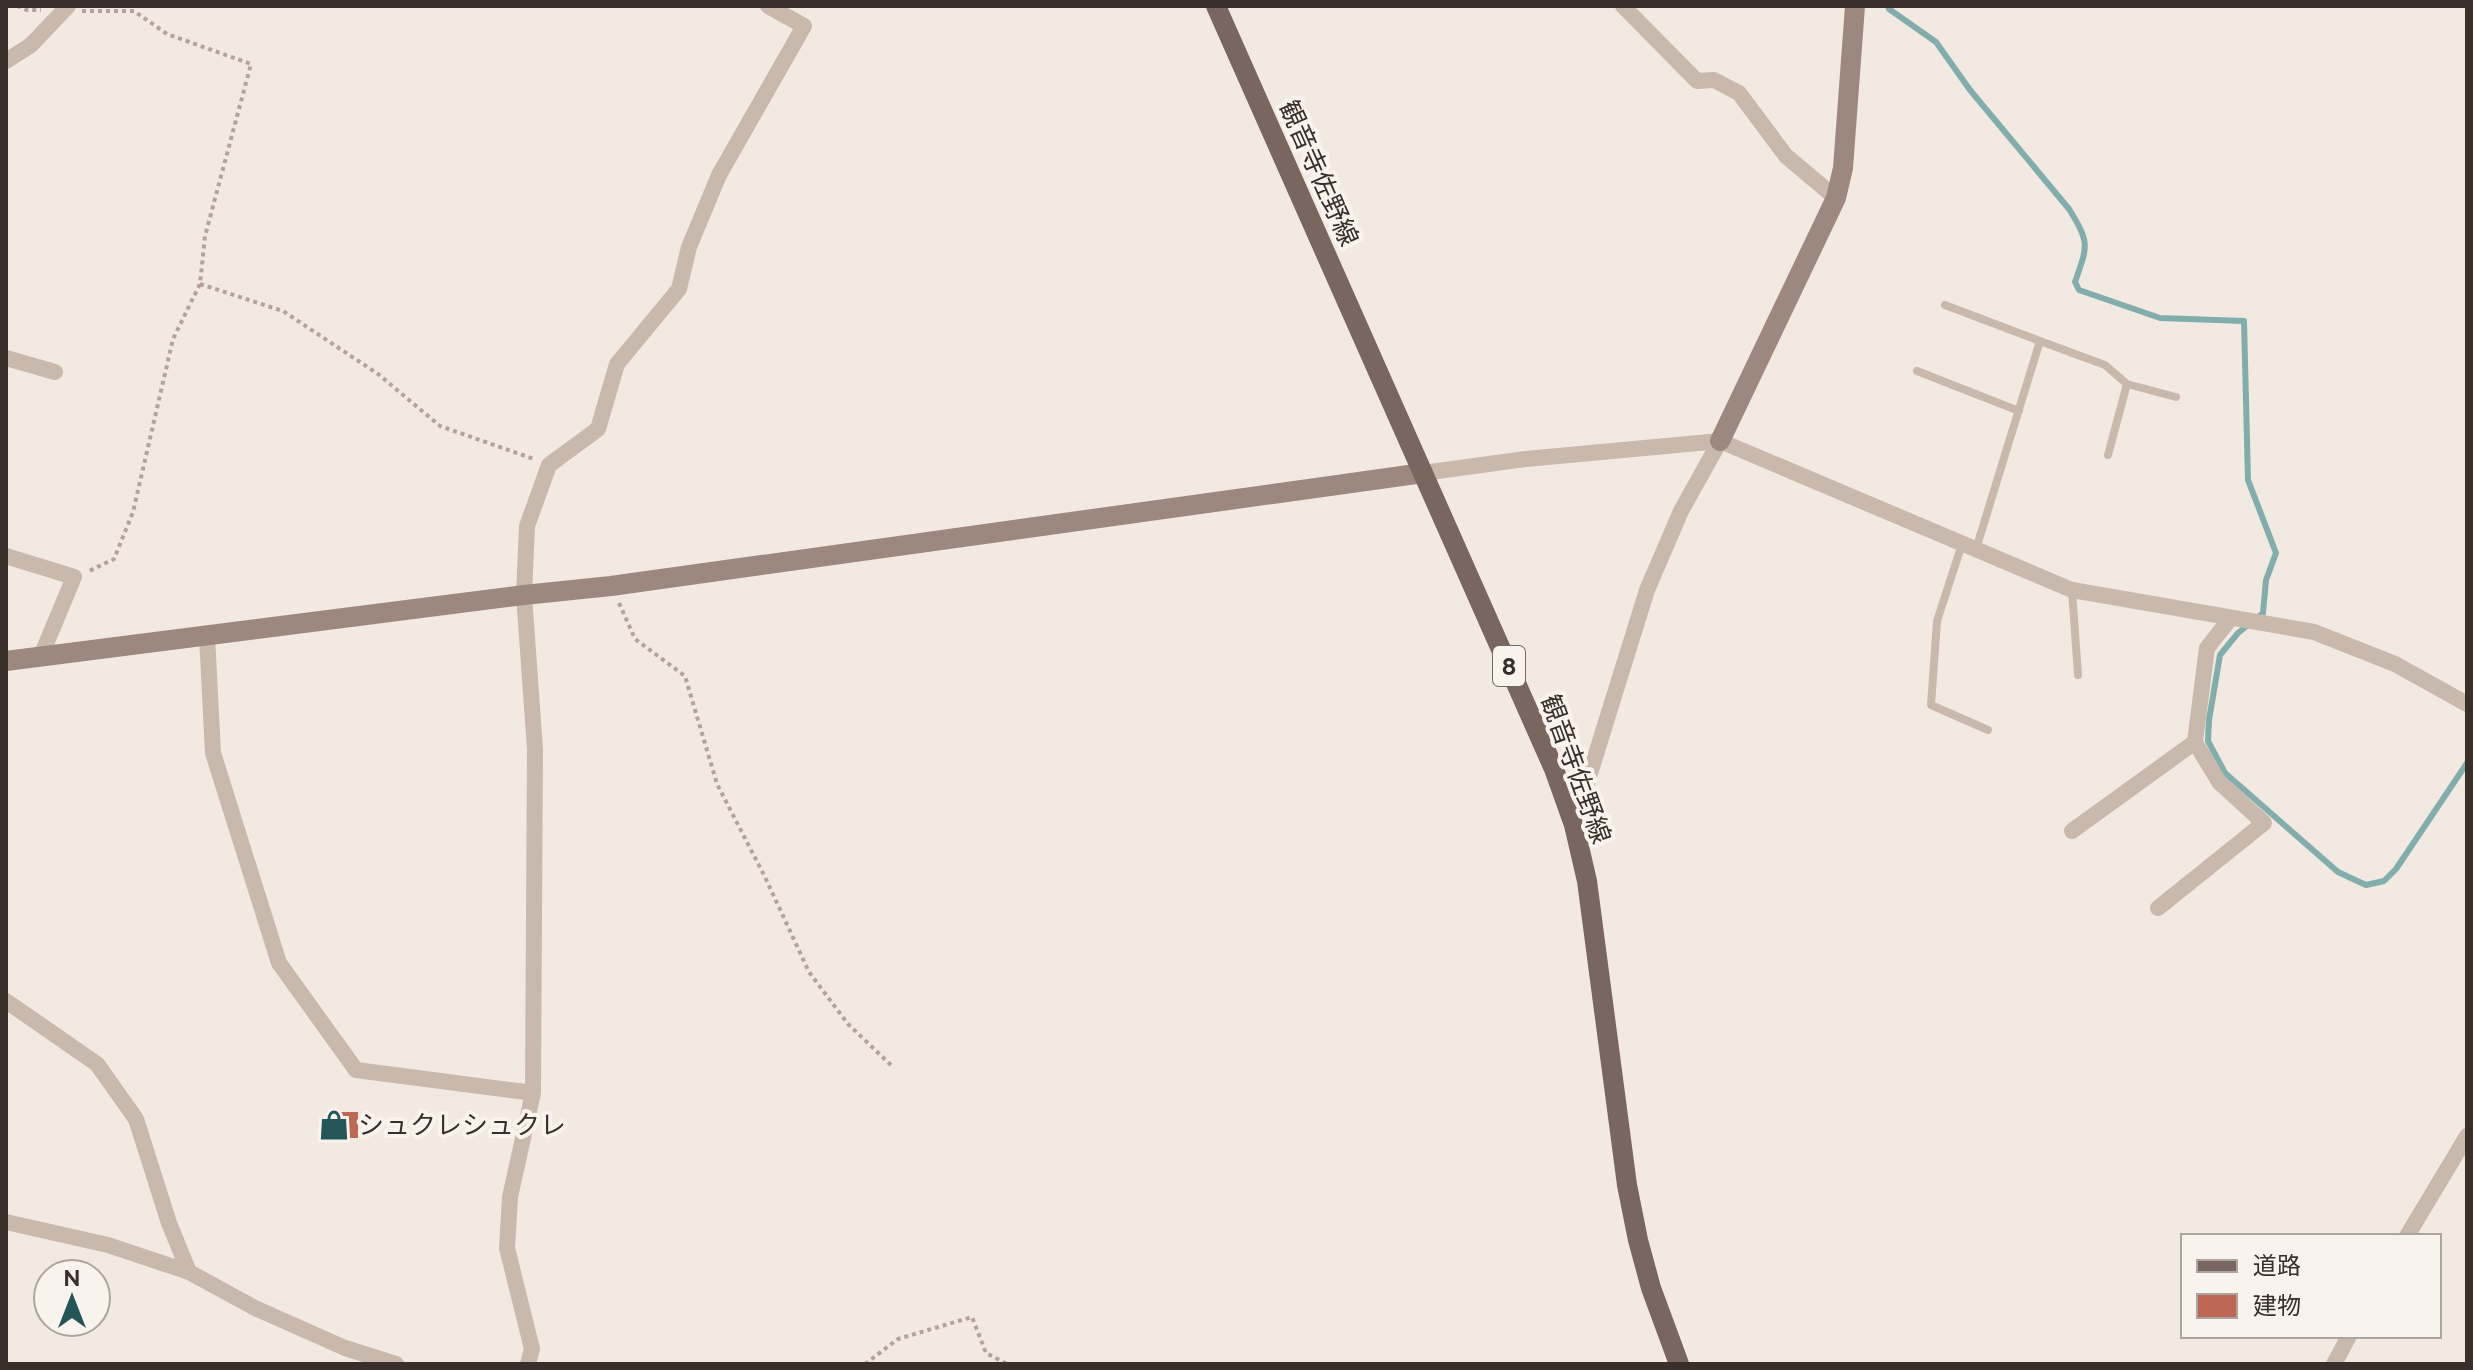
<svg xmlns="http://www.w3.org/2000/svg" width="2473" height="1370" font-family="Raleway,'Noto Sans JP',sans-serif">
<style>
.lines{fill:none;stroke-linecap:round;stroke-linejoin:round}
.stream{stroke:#82adad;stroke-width:6}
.building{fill:#bd6854}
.path{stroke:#b5a398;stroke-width:4;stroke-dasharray:4 4;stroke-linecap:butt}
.lane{stroke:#c9b9ad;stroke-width:8}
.street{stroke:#c9b9ad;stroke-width:16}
.secondary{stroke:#9d887f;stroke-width:20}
.primary{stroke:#79665e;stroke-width:20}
.labels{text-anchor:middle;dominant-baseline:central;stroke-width:8;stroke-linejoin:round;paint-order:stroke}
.shield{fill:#f9f3ed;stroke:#726a65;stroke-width:2}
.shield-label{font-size:24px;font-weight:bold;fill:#382f2b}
.street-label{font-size:26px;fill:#382f2b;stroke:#f9f3ed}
.poi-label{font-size:26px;fill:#382f2b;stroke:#f9f3ed;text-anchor:start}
</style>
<rect width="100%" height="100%" fill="#f2e9e1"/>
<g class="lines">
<path class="stream" d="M1888 6 1889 9 1936 42 1970 90 2069 209C2090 243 2088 245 2075 282L2079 290 2160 318 2244 321 2248 480 2276 553 2266 580 2263 613 2238 633 2220 655 2209 720 2208 741 2225 773 2338 872 2366 885 2384 881 2396 869 2467 763"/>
</g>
<path class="building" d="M329 1112H358V1138H329Z"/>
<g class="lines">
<path class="path" d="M17 6 27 10H41
M82 11H134L167 34 251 64 205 236 200 284 173 339 133 512 114 559 87 572
M200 284 283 311 378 374 440 426 534 459
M619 603 635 639 685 676 717 784 765 877 809 972 848 1024 893 1067
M865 1364 898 1339 972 1317 986 1353 1007 1364"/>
<path class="lane" d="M1945 305 2040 341
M1917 371 2019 411
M2108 455 2127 384
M1962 544 1937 621 1931 705 1988 730
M1976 549 2040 341 2105 365 2127 384 2176 397
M2072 590 2078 675"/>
<path class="street" d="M1623 6 1697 81 1714 80 1739 93 1786 156 1836 198
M6 61 31 45 68 6
M6 358 55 372
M1423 473 1526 459 1720 441 2072 590 2314 632 2395 664 2467 704
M6 556 74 577 41 656
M207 636 213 753 279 963 356 1070 533 1093
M1574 825 1647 590 1681 511 1720 441
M2072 831 2195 742
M2158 908 2264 823 2219 782 2195 742 2207 648 2230 619
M6 1001 97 1064 136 1119 169 1223 189 1272
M6 1222 108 1245 189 1272 255 1308 345 1348 396 1364
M2407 1236 2467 1136
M528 1364 532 1349 507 1248 510 1197 533 1093 535 749 524 595 527 526 549 465 598 429 617 364 679 289 689 247 719 175 804 26 768 6
M2334 1364 2349 1336"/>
<path class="secondary" d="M1720 441 1836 198 1843 168 1855 6
M6 661 524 595 611 586 1423 473"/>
<path class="primary" d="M1216 6 1554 769 1574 825 1587 881 1627 1185 1638 1240 1651 1288 1679 1364"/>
</g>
<defs>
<g id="shop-bare" transform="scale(2.4)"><path d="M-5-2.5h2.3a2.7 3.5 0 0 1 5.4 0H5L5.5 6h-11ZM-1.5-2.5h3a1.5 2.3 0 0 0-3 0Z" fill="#245657" stroke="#f9f3ed" stroke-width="2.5" paint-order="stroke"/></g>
</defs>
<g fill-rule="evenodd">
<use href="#shop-bare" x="334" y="1125"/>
</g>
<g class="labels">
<rect class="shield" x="1493" y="646" width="32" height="40" rx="6"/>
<g class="shield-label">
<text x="1509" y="666">8</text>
</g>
<g class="street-label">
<text transform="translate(1319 173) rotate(66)">観音寺佐野線</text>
<text transform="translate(1576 769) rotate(70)">観音寺佐野線</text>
</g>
<g class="poi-label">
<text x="358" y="1125">シュクレシュクレ</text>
</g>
</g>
<rect width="2473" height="1370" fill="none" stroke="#382f2b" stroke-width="16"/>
<rect x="2181" y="1234" width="260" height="104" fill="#f9f3ed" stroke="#aca59f" stroke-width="2"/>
<rect x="2197" y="1260" width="40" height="12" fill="#79665e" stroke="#aca59f" stroke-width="2"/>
<text x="2253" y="1274" font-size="24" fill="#382f2b">道路</text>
<rect x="2197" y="1294" width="40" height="24" fill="#bd6854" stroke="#aca59f" stroke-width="2"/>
<text x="2253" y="1314" font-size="24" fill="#382f2b">建物</text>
<g transform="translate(72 1298)"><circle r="38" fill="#f9f3ed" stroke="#aca59f" stroke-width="2"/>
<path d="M0-6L14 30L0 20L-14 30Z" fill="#245657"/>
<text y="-12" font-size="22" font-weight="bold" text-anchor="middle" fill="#382f2b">N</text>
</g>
</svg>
